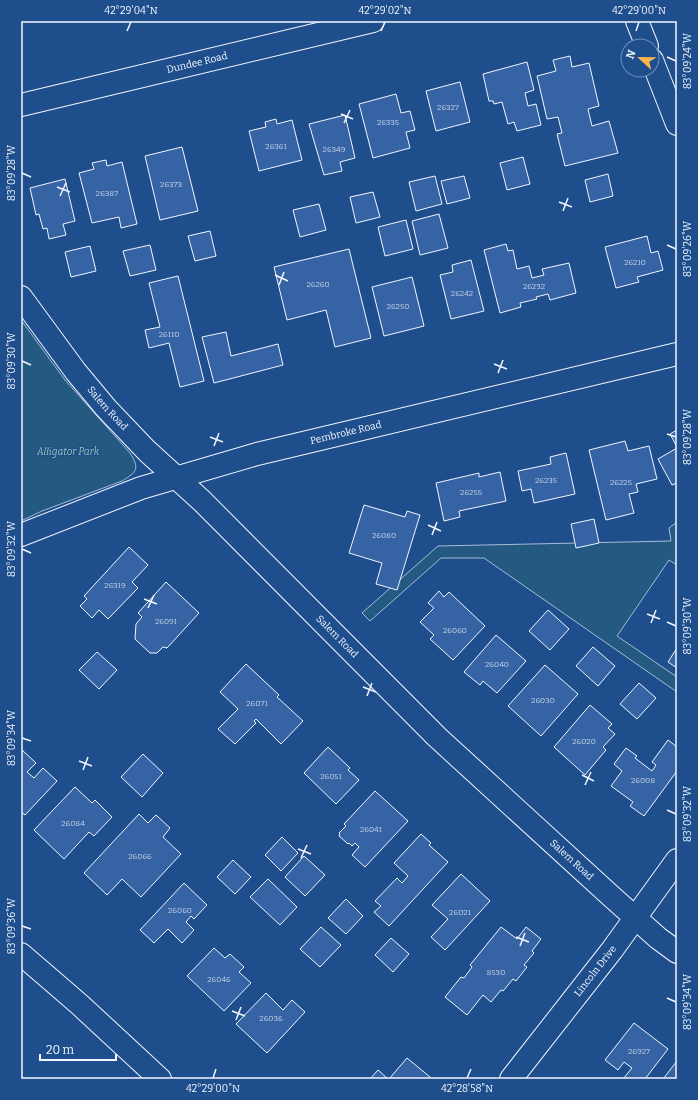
<svg xmlns="http://www.w3.org/2000/svg" width="698" height="1100" font-family="Bitter,serif">
<style>
.green{fill:#245a82;stroke:#a8bbd7}
.building{fill:#3563a3;stroke:#f2f6ff}
.lines{fill:none;stroke-linecap:round;stroke-linejoin:round}
.minor-casing{stroke:#f2f6ff;stroke-width:24}
.minor{stroke:#1f4e8c;stroke-width:22}
.ticks{fill:none;stroke:#f2f6ff;stroke-width:1.5}
.labels{text-anchor:middle;dominant-baseline:central;stroke-width:3;stroke-linejoin:round;paint-order:stroke}
.number-label{font-size:8px;fill:#c3d1e8}
.street-label{font-size:10px;fill:#f2f6ff;stroke:#1f4e8c}
.park-label{font-size:10px;font-style:italic;fill:#97c8a6;stroke:#1f4e8c}
.neatline{fill:none;stroke:#f2f6ff;stroke-width:1.5}
.ticks-label{font-size:10px;text-anchor:middle;fill:#f2f6ff}
</style>
<rect width="100%" height="100%" fill="#1f4e8c"/>
<path class="green" d="M21 320 65 380 130 453C140 469 137 472 122 481L42 511 21 521Z
M677 522V565L669 560 617 636 677 677V692L484 558H441L370 621 362 613 438 546 671 541 669 528Z"/>
<path class="building" d="M570 56 572 67 589 63 599 106 588 109 592 126 609 121 618 153 565 166 557 134 562 133 558 117 547 119 537 76 556 71 553 60Z
M527 62 534 90 525 93 528 106 536 104 541 125 517 131 514 122 508 124 502 102 494 104 493 101H489L483 74Z
M460 82 470 122 436 131 426 91Z
M396 94 401 113 410 111 415 130 406 132 410 148 373 158 359 104Z
M345 115 355 158 340 162 342 171 324 175 309 124Z
M276 119 277 124 292 120 302 160 259 171 249 131 266 127 265 122Z
M182 147 198 211 160 220 145 156Z
M523 157 530 184 507 190 500 163Z
M106 160 107 166 122 162 137 224 121 228 119 217 92 223 79 173 94 169 92 163Z
M608 174 613 196 590 202 585 180Z
M435 176 442 204 416 211 409 182Z
M464 176 470 198 447 204 441 181Z
M65 179 75 221 63 224 66 235 49 239 47 228 43 229 39 214 36 215 30 188Z
M373 192 380 217 356 223 350 197Z
M319 204 326 230 300 237 293 210Z
M439 214 448 248 420 255 412 221Z
M406 220 413 249 385 256 378 227Z
M210 231 216 256 195 261 188 236Z
M647 236 651 253 658 251 663 270 637 277 639 282 616 288 605 247Z
M506 244 508 251 513 250 517 269 529 266 532 278 544 275 542 269 569 263 576 293 550 300 548 294 536 297 537 299 520 303 521 307 500 313 484 250Z
M150 245 156 270 130 276 123 251Z
M90 246 96 271 71 277 65 252Z
M349 249 371 338 335 347 326 310 287 320 274 267Z
M471 260 484 311 451 319 440 275 453 272 452 265Z
M178 276 204 381 180 387 169 343 149 348 145 330 160 327 149 283Z
M412 277 424 326 384 336 372 287Z
M226 332 231 356 278 344 283 365 214 383 202 337Z
M677 430V447L670 434Z
M625 441 628 451 649 446 657 479 636 484 638 492 629 494 634 513 606 520 589 450Z
M677 448V483L672 485 658 459Z
M566 453 575 494 534 503 531 489 522 491 518 471 551 464 550 457Z
M500 472 506 501 459 511 460 517 444 521 436 483 479 473V477Z
M364 505 405 517 407 511 420 515 397 590 376 584 382 563 349 553Z
M594 519 599 543 576 548 571 524Z
M129 547 148 565 132 582 138 588 108 619 99 610 92 618 80 606 87 599 84 596Z
M166 582 199 613 167 648 163 647 157 653H150L135 639 136 624 142 617 138 613Z
M439 591 444 597 449 592 485 626 453 660 430 639 434 635 420 622 434 608 428 603Z
M548 610 569 629 550 650 529 631Z
M496 635 526 661 497 693 483 681 480 685 464 672Z
M593 647 615 666 598 686 576 666Z
M677 648V668L668 662Z
M97 652 117 670 99 689 79 670Z
M246 664 279 695 277 697 303 721 281 744 256 719 254 721 256 723 235 744 218 729 238 709 220 692Z
M545 665 578 694 541 736 508 706Z
M639 683 656 698 637 719 620 704Z
M590 705 612 724 608 728 615 734 603 747 606 750 585 775 554 747Z
M668 740 677 747V771L644 816 630 806 633 802 611 786 622 771 614 764 626 748 637 756 635 758 652 771 656 765 652 762Z
M328 747 350 768 348 770 359 780 336 804 304 773Z
M21 749 36 763 27 772 34 778 43 768 57 781 25 815 21 812Z
M143 754 163 773 142 797 121 777Z
M75 787 92 803 95 800 112 817 94 836 89 832 64 859 34 830Z
M375 791 408 821 365 867 352 855 359 847 355 843 352 846 349 843 348 844 339 836 340 834 339 833 346 826 344 824Z
M139 814 148 823 156 815 170 828 163 837 181 854 141 897 122 879 107 895 84 873Z
M421 834 431 843 429 845 448 862 389 926 374 912 381 906 375 901 397 878 402 883 408 876 394 863Z
M282 837 298 853 281 871 265 855Z
M304 856 325 875 305 896 285 877Z
M233 860 251 877 235 894 217 877Z
M461 874 490 901 445 950 431 937 448 919 432 905Z
M268 879 297 907 280 925 250 897Z
M184 883 207 905 194 919 191 916 186 922 194 930 182 943 168 929 154 943 140 930Z
M346 899 363 916 346 934 328 918Z
M321 927 341 945 320 967 300 949Z
M501 927 517 939 526 927 541 939 532 951 534 953 524 965 527 967 516 981 513 979 503 991 501 990 491 1002 483 995 467 1015 445 997 461 977 464 978 472 967 470 965Z
M391 938 409 954 393 972 375 955Z
M214 948 225 958 230 954 244 967 239 972 251 983 224 1011 187 976Z
M266 993 283 1010 292 1000 305 1012 267 1053 236 1024Z
M634 1023 668 1049 645 1079H623L632 1068 624 1062 618 1070 605 1060Z
M407 1058 430 1077 428 1079H389Z
M677 1061V1079H663Z
M378 1070 388 1079H370Z"/>
<g class="lines">
<g class="minor-casing">
<g id="minor">
<path d="M637 21 647 46"/>
<path d="M652 60 677 124"/>
<path id="s1" d="M21 105 373 21"/>
<path id="s2" d="M21 297 76 372 106 408 147 451 202 501 437 737 612 897 658 938 677 952"/>
<path id="s3" d="M21 535 141 488 257 454 677 354"/>
<path d="M21 954 79 1004 160 1079"/>
<path id="s4" d="M511 1079 612 950 677 860"/>
</g>
</g>
<use href="#minor" class="minor"/>
</g>
<path class="ticks" d="M127 31 131 22M381 31 385 22M636 31 639 22M667 57 676 61M341 114 353 119M344 123 350 110M22 173 31 177M57 187 70 192M60 196 66 183M559 202 572 207M563 211 568 198M667 245 676 249M275 275 288 281M279 285 284 272M22 361 31 365M494 364 507 369M498 373 503 360M667 434 676 437M210 437 223 442M214 446 219 433M428 525 441 531M432 535 437 522M22 549 31 553M144 599 157 604M148 608 154 595M647 614 660 619M667 622 676 626M651 623 656 610M363 687 376 692M367 696 372 683M22 738 31 741M79 761 92 766M83 770 88 757M582 775 594 781M585 785 591 772M667 810 676 814M298 849 311 854M301 858 307 845M22 926 31 929M516 937 529 942M520 946 525 933M667 998 676 1002M232 1011 245 1016M236 1020 241 1007M213 1078 216 1069M467 1078 471 1069"/>
<g class="labels">
<g class="number-label">
<text x="448" y="107">26327</text>
<text x="388" y="122">26335</text>
<text x="276" y="146">26361</text>
<text x="334" y="149">26349</text>
<text x="171" y="184">26373</text>
<text x="107" y="193">26387</text>
<text x="635" y="262">26210</text>
<text x="318" y="284">26260</text>
<text x="534" y="286">26232</text>
<text x="462" y="293">26242</text>
<text x="398" y="306">26250</text>
<text x="169" y="334">26110</text>
<text x="546" y="480">26235</text>
<text x="621" y="482">26225</text>
<text x="471" y="492">26255</text>
<text x="384" y="535">26080</text>
<text x="115" y="585">26319</text>
<text x="166" y="621">26091</text>
<text x="455" y="630">26060</text>
<text x="497" y="664">26040</text>
<text x="543" y="700">26030</text>
<text x="257" y="703">26071</text>
<text x="584" y="741">26020</text>
<text x="331" y="776">26051</text>
<text x="643" y="780">26008</text>
<text x="73" y="823">26084</text>
<text x="371" y="829">26041</text>
<text x="140" y="856">26066</text>
<text x="180" y="910">26060</text>
<text x="460" y="912">26021</text>
<text x="496" y="972">8530</text>
<text x="219" y="979">26046</text>
<text x="271" y="1018">26036</text>
<text x="639" y="1051">26927</text>
</g>
<g class="street-label">
<text stroke="none"><textPath href="#s1" startOffset="181">Dundee Road</textPath></text>
<text stroke="none"><textPath href="#s2" startOffset="141">Salem Road</textPath></text>
<text stroke="none"><textPath href="#s3" startOffset="341">Pembroke Road</textPath></text>
<text stroke="none"><textPath href="#s2" startOffset="465">Salem Road</textPath></text>
<text stroke="none"><textPath href="#s2" startOffset="789">Salem Road</textPath></text>
<text stroke="none"><textPath href="#s4" startOffset="137">Lincoln Drive</textPath></text>
</g>
<g class="park-label">
<text x="68" y="452">Alligator Park</text>
</g>
</g>
<rect width="698" height="1100" fill="none" stroke="#1f4e8c" stroke-width="44"/>
<g transform="translate(640 58) rotate(292)"><circle r="19" fill="#1f4e8c" stroke="#7391ba"/>
<path d="M0-3L7 15L0 10L-7 15Z" fill="#ffb74d"/>
<text y="-6" font-size="11" font-weight="bold" text-anchor="middle" fill="#f2f6ff">N</text>
</g>
<path d="M40 1054v6h76v-6" fill="none" stroke="#f2f6ff" stroke-width="2"/>
<text x="46" y="1054" font-size="12" fill="#f2f6ff" stroke="#1f4e8c" stroke-width="3" paint-order="stroke">20 m</text>
<rect x="22" y="22" width="654" height="1056" class="neatline"/>
<g class="ticks-label">
<text x="131" y="14">42°29'04"N</text>
<text x="385" y="14">42°29'02"N</text>
<text x="639" y="14">42°29'00"N</text>
<text transform="translate(687 61) rotate(-90)" y="4">83°09'24"W</text>
<text transform="translate(11 173) rotate(-90)" y="4">83°09'28"W</text>
<text transform="translate(687 249) rotate(-90)" y="4">83°09'26"W</text>
<text transform="translate(11 361) rotate(-90)" y="4">83°09'30"W</text>
<text transform="translate(687 437) rotate(-90)" y="4">83°09'28"W</text>
<text transform="translate(11 549) rotate(-90)" y="4">83°09'32"W</text>
<text transform="translate(687 626) rotate(-90)" y="4">83°09'30"W</text>
<text transform="translate(11 738) rotate(-90)" y="4">83°09'34"W</text>
<text transform="translate(687 814) rotate(-90)" y="4">83°09'32"W</text>
<text transform="translate(11 926) rotate(-90)" y="4">83°09'36"W</text>
<text transform="translate(687 1002) rotate(-90)" y="4">83°09'34"W</text>
<text x="213" y="1092">42°29'00"N</text>
<text x="467" y="1092">42°28'58"N</text>
</g>
</svg>
